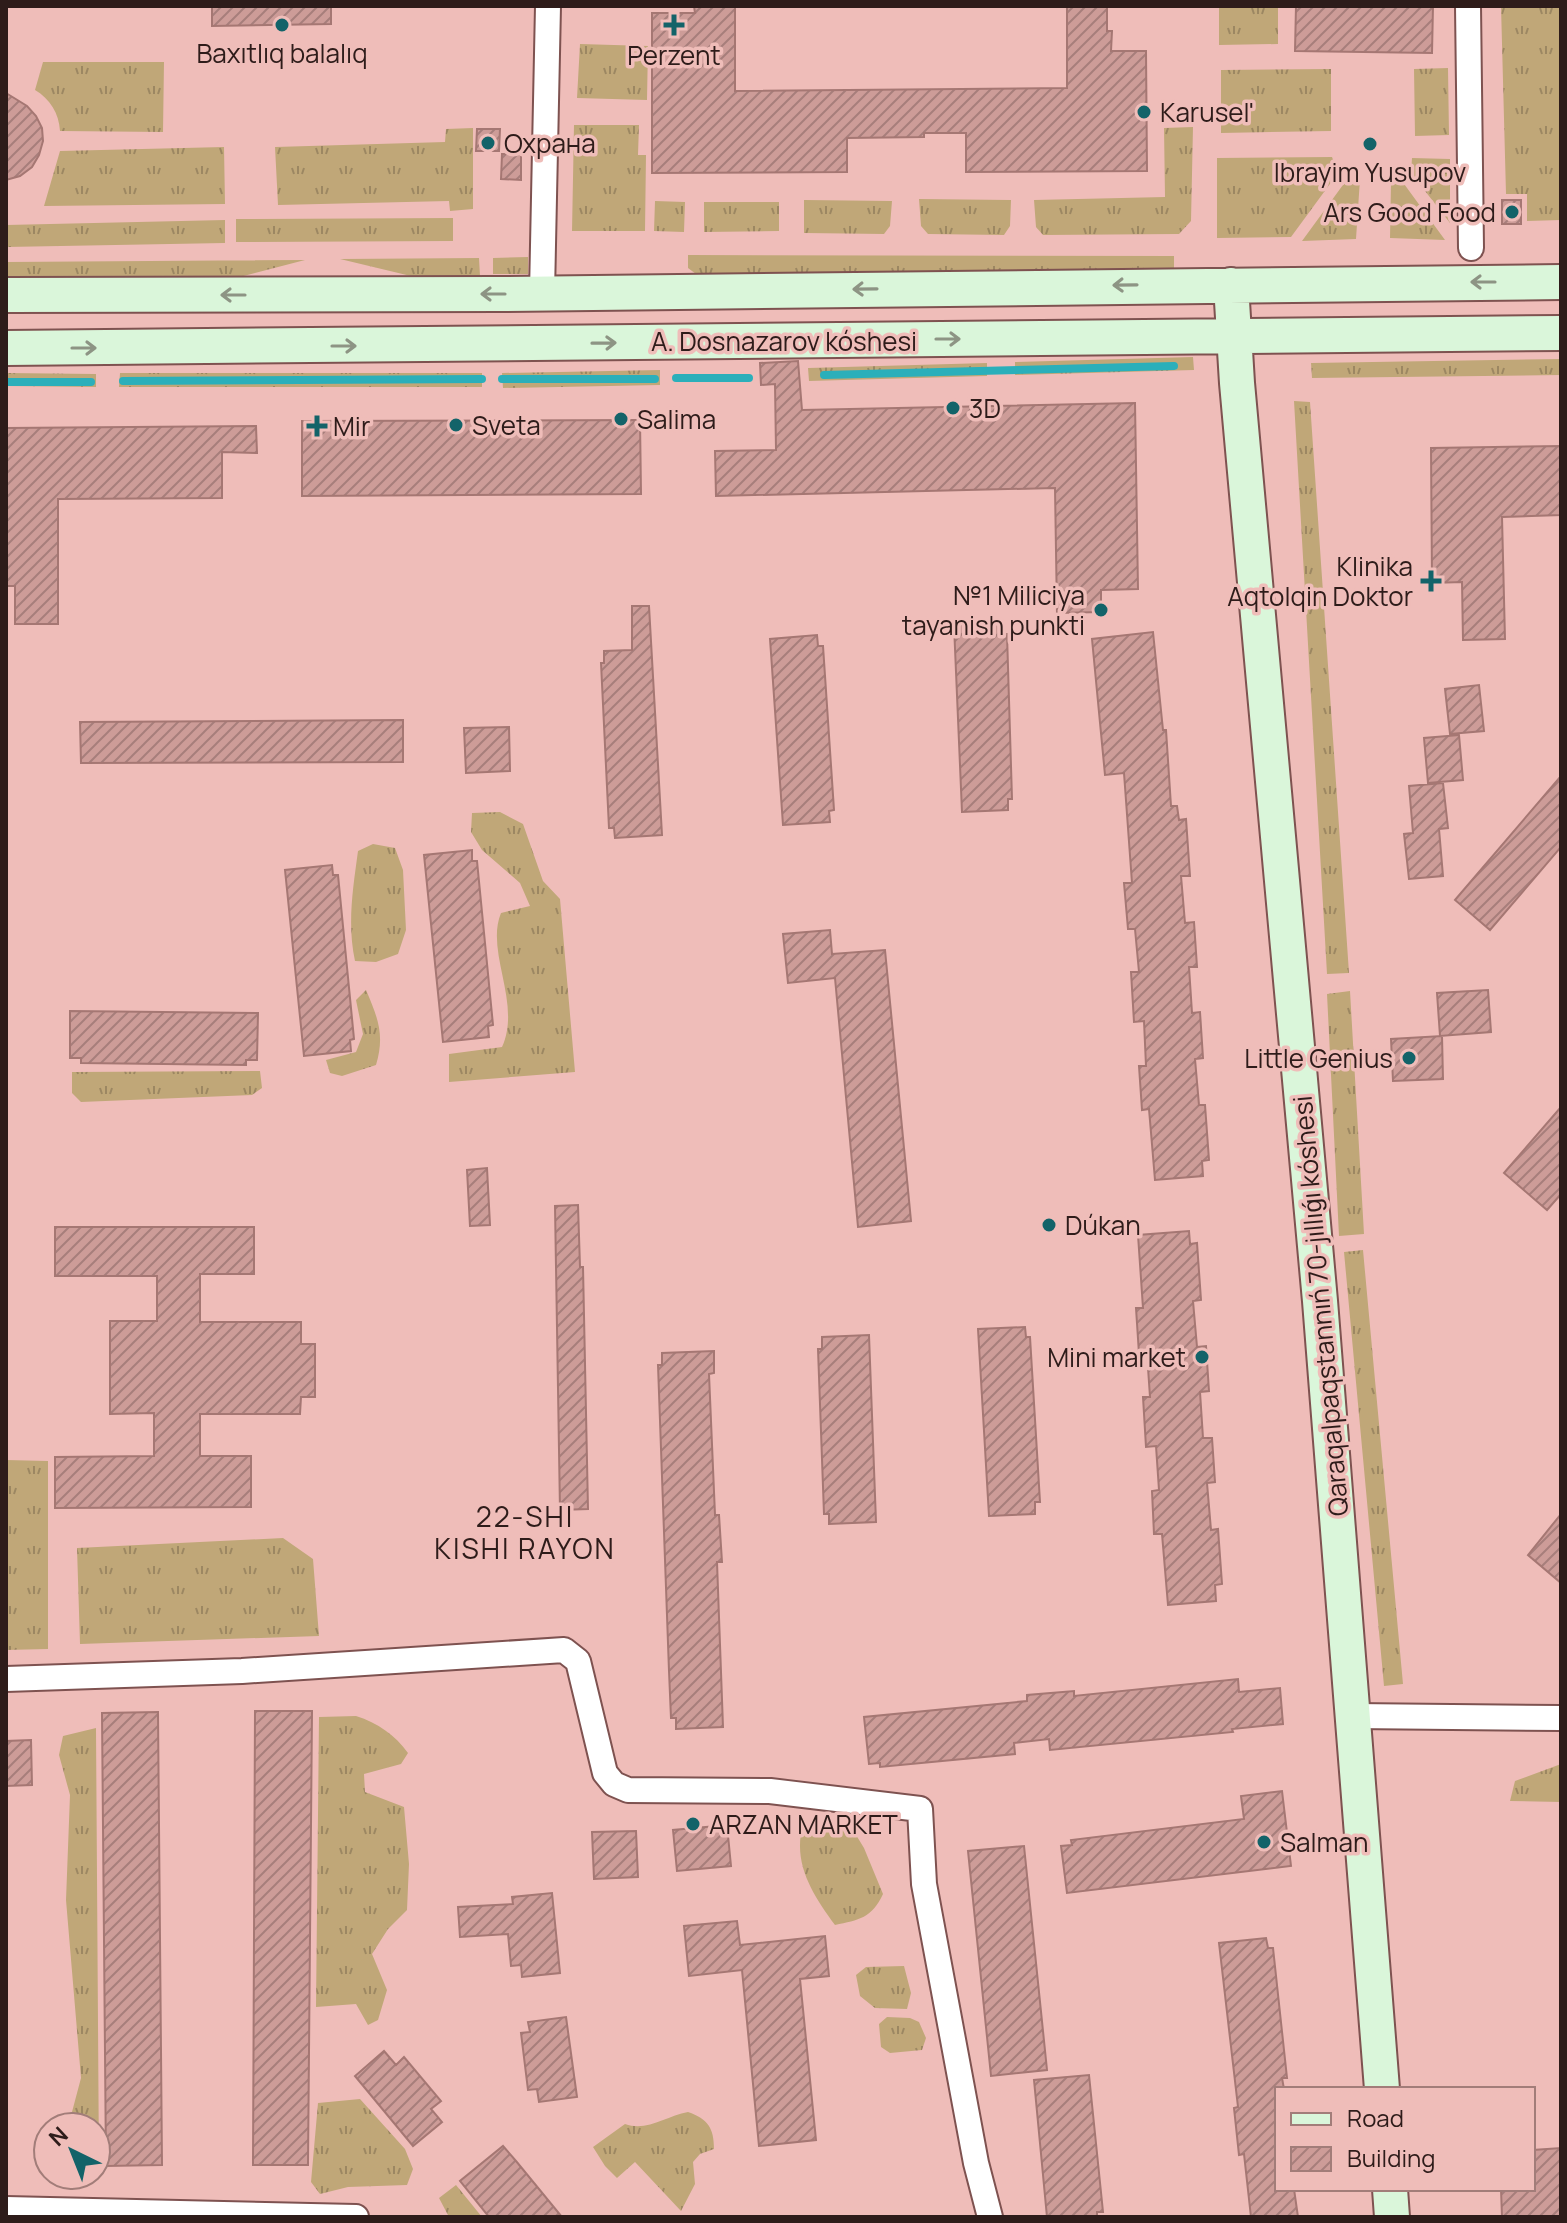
<svg xmlns="http://www.w3.org/2000/svg" width="1567" height="2223" font-family="Manrope,sans-serif">
<style>
.grass{fill:url(#grass-tufts)}
.lines{fill:none;stroke-linecap:round;stroke-linejoin:round}
.stream{stroke:#2bafba;stroke-width:8}
.building{fill:url(#building-hatch);stroke:#a57773;stroke-width:2}
.street-casing{stroke:#7e5250;stroke-width:28}
.secondary-casing{stroke:#7e5250;stroke-width:38}
.street{stroke:#fff;stroke-width:24}
.secondary{stroke:#daf6da;stroke-width:34}
.oneway{stroke:#8d9484}
.poi-dot{fill:#136369;stroke:#efbdb9;stroke-width:3}
.labels{text-anchor:middle;dominant-baseline:central;stroke-width:7;stroke-linejoin:round;paint-order:stroke}
.poi-label{font-size:26px;fill:#2e1c1a;stroke:#efbdb9;text-anchor:start}
.street-label{font-size:26px;fill:#2e1c1a;stroke:#efbdb9}
.neighbourhood-label{font-size:28px;letter-spacing:2px;fill:#2e1c1a;stroke:#efbdb9}
</style>
<defs>
<pattern id="grass-tufts" width="24" height="20" patternUnits="userSpaceOnUse" patternTransform="scale(2)"><rect width="24" height="20" fill="#c0a778"/><path d="M3 7l-1-3M5 7V3M7 7l1-3M15 17l-1-3M17 17v-4M19 17l1-3" fill="none" stroke="#9c8762"/></pattern>
<pattern id="building-hatch" width="6" height="6" patternUnits="userSpaceOnUse" patternTransform="scale(2)"><rect width="6" height="6" fill="#cd9c98"/><path d="M-1 1l2-2M0 6l6-6M5 7l2-2" fill="none" stroke="#a77e7b"/></pattern>
</defs>
<rect width="100%" height="100%" fill="#efbdb9"/>
<path class="grass" d="M1219 6H1278V44L1219 45Z
M1501 6H1561V220L1527 221V194H1506Z
M580 44 648 46 647 100 577 98Z
M43 62H164L163 132 60 131C59 113 50 99 35 90Z
M1448 68 1449 135 1415 136 1414 69Z
M1331 69V131L1221 133V70Z
M574 125H639L638 155H646L645 231H572Z
M1193 127 1191 221 1179 234 1043 235 1036 227 1034 200 1165 197 1164 128Z
M473 128V209L450 211 449 201 278 205 275 147 445 142 446 129Z
M224 147 225 204 44 206 60 151Z
M1332 157 1338 173 1291 237 1217 238V158Z
M1412 158 1450 159V223L1411 173Z
M1399 177 1445 240 1390 238 1391 183Z
M1348 178 1360 179 1356 239 1302 241Z
M919 199 1011 200 1010 226 1004 235 928 234 921 226Z
M804 200 892 201 890 226 884 234 804 233Z
M655 201 685 202 684 232 654 231Z
M704 202H779V231L704 232Z
M453 218V241L236 242V219Z
M225 220V243L6 247V225Z
M688 255 1174 256V272L696 274 688 268Z
M528 257V274H493V258Z
M479 258 480 276 415 277 340 259Z
M305 260 232 279 6 280V262Z
M1193 357 1194 370 1015 375V362Z
M1561 359V375L1312 378 1311 363Z
M987 363V376L809 381 808 368Z
M660 370V385L503 388 502 373Z
M6 373 96 374V387L6 386Z
M120 373H482V387H119Z
M1294 401 1310 402 1349 973 1327 974Z
M500 812 523 824 543 881 560 899 575 1072 449 1082V1054L502 1047C522 1003 485 952 501 913L530 906 520 883 482 850 471 832 472 813Z
M373 844 395 848 403 870 406 930 398 954 376 962 355 961C347 924 353 888 358 851Z
M366 990C378 1018 385 1035 376 1065L342 1076 330 1073 326 1060 356 1052 363 1034 356 1000Z
M1350 991 1364 1234 1339 1236 1327 994Z
M260 1071 262 1088 252 1095 81 1102 72 1093V1072Z
M1363 1250 1403 1684 1384 1686 1344 1252Z
M6 1460 48 1461V1649L6 1650Z
M283 1538 313 1559 319 1636 80 1644 77 1548Z
M356 1716C378 1723 395 1735 408 1753L401 1764 364 1774 365 1792 404 1807 409 1864 407 1910 388 1929 372 1954 387 1990 378 2020 368 2025 356 2004 316 2007 319 1717Z
M96 1728 99 2170 96 2172V2127H68L81 2078 66 1900 70 1795 59 1755 63 1736Z
M1561 1764V1802L1510 1801 1515 1781Z
M832 1821 853 1830 864 1848 883 1894C872 1918 859 1920 835 1925 813 1895 792 1863 803 1825Z
M904 1966 911 1993 907 2009 875 2008 860 1996 856 1975 866 1967Z
M887 2017 910 2018 919 2022 926 2038 922 2050 890 2053 881 2047 879 2024Z
M360 2099 405 2149 413 2169 407 2185 348 2187 320 2194 311 2182 318 2103Z
M688 2112C708 2119 714 2128 714 2149L700 2154 693 2162 695 2184 681 2211 635 2162 617 2178 605 2166 593 2147 625 2124C647 2132 666 2116 688 2112Z
M456 2185 482 2217H449L439 2198Z"/>
<g class="lines">
<path class="stream" d="M824 375 1174 366
M676 378H749
M502 379H655
M123 381 482 379
M6 382H91"/>
</g>
<path class="building" d="M212 6H331V24L212 26Z
M694 6H735V91L1067 88V6H1107V31H1112L1111 51H1146L1147 171 966 172V133H924V137L847 138V172L652 173V13H695Z
M1296 6H1433L1432 53 1295 51Z
M6 93 27 106 36 116 42 128 43 141 39 155 32 167 20 176 6 180Z
M477 129H500L499 151H476Z
M502 154H521V180L501 179Z
M1502 200H1521V224H1502Z
M798 361 802 410 1135 403 1138 589 1101 590V612L1057 613 1055 488 716 496 715 451 776 450 775 384 761 385 760 363Z
M640 420 641 494 302 496V421Z
M256 426 257 453 222 452V498L58 499V624H15V586H6V428Z
M1561 446V515L1502 517 1505 639 1463 640 1462 582 1432 583 1431 448Z
M632 606H649L662 835 615 838 614 828H609L601 663H604V651L632 650Z
M1001 623 1002 634H1007L1012 799H1008V810L962 812 954 625Z
M1153 632 1163 730H1166L1171 806H1177L1179 820 1186 819 1190 876H1181L1185 923 1194 922 1197 967H1189L1192 1013 1200 1012 1203 1058 1195 1059 1199 1105H1205L1209 1160 1202 1161 1203 1176 1155 1180 1149 1109 1142 1110 1139 1066H1146L1144 1021 1134 1022 1131 972H1139L1135 929H1128L1124 883H1132L1124 773 1105 775 1092 639Z
M817 635 818 646H823L834 810 829 811 830 822 783 825 770 639Z
M1479 685 1484 731 1450 734 1445 689Z
M403 720V762L81 763 80 722Z
M509 727 510 771 466 773 464 728Z
M1459 735 1463 780 1428 783 1424 738Z
M1561 776V847L1490 930 1455 900Z
M1443 783 1448 828 1439 829 1443 876 1409 879 1404 834 1413 833 1409 786Z
M472 850V861H477L493 1025 488 1026 489 1037 443 1042 424 855Z
M332 865 333 875H338L354 1039 350 1040 351 1051 304 1056 285 870Z
M830 930 832 954 885 950 911 1221 858 1227 835 978 788 983 783 934Z
M1488 990 1491 1032 1440 1036 1437 993Z
M70 1011 258 1013 257 1060H246V1065L81 1063V1058H70Z
M1442 1036 1443 1079 1393 1081 1391 1039Z
M1561 1107V1194L1547 1210 1504 1173Z
M487 1168 490 1225 470 1226 467 1170Z
M578 1205 580 1267H583L588 1509 560 1510 555 1206Z
M55 1227H254V1274H200V1322H301V1344H315V1397H301L300 1414H200V1456H251V1507L55 1508V1457L154 1456V1413L110 1414V1321H157V1276H55Z
M1189 1231 1190 1244 1197 1243 1201 1300 1193 1301 1197 1347 1206 1346 1209 1391 1200 1392 1203 1438H1212L1215 1482 1207 1483 1211 1530 1218 1529 1222 1584 1215 1585 1216 1601 1168 1605 1162 1534H1154L1152 1491 1159 1490 1156 1446 1146 1447 1143 1397H1150L1147 1353 1139 1354 1136 1308H1143L1138 1235Z
M1025 1327 1026 1337H1030L1040 1502H1035V1514L989 1516 978 1329Z
M869 1335 876 1522 829 1524V1514H824L818 1349H822V1337Z
M714 1351V1373L709 1374 715 1515H719L722 1562H717L723 1727 676 1729V1718H671L669 1671 658 1365H662V1353Z
M1561 1514V1583L1528 1555Z
M1238 1679 1239 1692 1280 1688 1283 1724 1232 1729 1233 1732 1050 1750 1049 1739 1014 1743 1015 1754 880 1767V1763L869 1764 864 1717 1027 1701V1695L1074 1691V1696Z
M255 1711H312L308 2165H253Z
M158 1712 162 2165 106 2166 102 1713Z
M31 1740 32 1785 6 1786V1741Z
M1282 1791 1291 1866 1067 1893 1061 1846 1072 1845 1071 1840 1244 1819 1241 1796Z
M727 1825 731 1866 677 1871 673 1830Z
M636 1831 638 1877 594 1879 592 1832Z
M1024 1846 1047 2070 991 2076 968 1851Z
M552 1893 560 1973 522 1977 521 1965 511 1966 508 1934 460 1937 458 1907 513 1904 512 1897Z
M737 1921 740 1945 825 1936 829 1976 800 1979 816 2140 759 2146 742 1970 689 1976 684 1926Z
M1266 1938 1268 1948H1273L1287 2078H1282L1284 2089H1277V2189H1294L1298 2217H1251L1244 2154 1239 2155 1234 2108 1238 2107 1219 1943Z
M566 2017 577 2097 539 2102 537 2089 528 2090 521 2033 530 2032 528 2022Z
M384 2051 396 2065 404 2057 441 2101 431 2109 442 2122 413 2146 355 2076Z
M1089 2075 1103 2212H1097V2217H1047L1034 2080Z
M503 2146 516 2161 562 2217H489L460 2181Z
M1561 2148V2217H1502L1501 2189H1533V2150Z"/>
<g class="lines">
<g class="street-casing">
<path id="street" d="M1468 6 1471 248
M542 293 548 6
M6 1679 242 1671 564 1650 578 1661 605 1773 614 1784 628 1790 770 1791 920 1809 924 1884 976 2163 990 2217
M1353 1716 1561 1718
M6 2209 356 2217"/>
</g>
<g class="secondary-casing">
<path id="secondary" d="M1231 285 1237 383 1320 1301 1382 2089
M6 295 499 294 1561 282
M6 348 1561 333
M1390 2189 1392 2217"/>
</g>
<use href="#street" class="street"/>
<use href="#secondary" class="secondary"/>
</g>
<defs><path id="oneway-shaft" d="M-6 0H5M1.5-3L5.5 0L1.5 3" fill="none" stroke-width="1.6" stroke-linecap="round" stroke-linejoin="round" transform="scale(2)"/></defs>
<g class="oneway">
<use href="#oneway-shaft" transform="translate(1483 282) rotate(180)"/>
<use href="#oneway-shaft" transform="translate(1125 285) rotate(179)"/>
<use href="#oneway-shaft" transform="translate(865 289) rotate(179)"/>
<use href="#oneway-shaft" transform="translate(493 294) rotate(180)"/>
<use href="#oneway-shaft" transform="translate(233 295) rotate(180)"/>
<use href="#oneway-shaft" transform="translate(948 339)"/>
<use href="#oneway-shaft" transform="translate(604 343) rotate(-1)"/>
<use href="#oneway-shaft" transform="translate(344 346)"/>
<use href="#oneway-shaft" transform="translate(84 348)"/>
</g>
<g class="poi-dot">
<circle cx="282" cy="25" r="8"/>
<path d="M670 13h8v8h8v8h-8v8h-8v-8h-8v-8h8z"/>
<circle cx="1144" cy="112" r="8"/>
<circle cx="488" cy="143" r="8"/>
<circle cx="1370" cy="144" r="8"/>
<circle cx="1512" cy="212" r="8"/>
<circle cx="953" cy="408" r="8"/>
<circle cx="621" cy="419" r="8"/>
<circle cx="456" cy="425" r="8"/>
<path d="M313 414h8v8h8v8h-8v8h-8v-8h-8v-8h8z"/>
<path d="M1427 569h8v8h8v8h-8v8h-8v-8h-8v-8h8z"/>
<circle cx="1101" cy="610" r="8"/>
<circle cx="1409" cy="1058" r="8"/>
<circle cx="1049" cy="1225" r="8"/>
<circle cx="1202" cy="1357" r="8"/>
<circle cx="693" cy="1824" r="8"/>
<circle cx="1264" cy="1842" r="8"/>
</g>
<g class="labels">
<g class="poi-label">
<text x="282" y="53" text-anchor="middle">Baxıtlıq balalıq</text>
<text x="674" y="55" text-anchor="middle">Perzent</text>
<text x="1160" y="112">Karusel'</text>
<text x="504" y="143">Охрана</text>
<text x="1370" y="172" text-anchor="middle">Ibrayim Yusupov</text>
<text x="1496" y="212" text-anchor="end">Ars Good Food</text>
<text x="969" y="408">3D</text>
<text x="637" y="419">Salima</text>
<text x="472" y="425">Sveta</text>
<text x="333" y="426">Mir</text>
<text x="1413" y="566" text-anchor="end">Klinika<tspan x="1413" dy="30">Aqtolqin Doktor</tspan></text>
<text x="1085" y="595" text-anchor="end">№1 Miliciya<tspan x="1085" dy="30">tayanish punkti</tspan></text>
<text x="1393" y="1058" text-anchor="end">Little Genius</text>
<text x="1065" y="1225">Dúkan</text>
<text x="1186" y="1357" text-anchor="end">Mini market</text>
<text x="709" y="1824">ARZAN MARKET</text>
<text x="1280" y="1842">Salman</text>
</g>
<g class="street-label">
<text x="784" y="341">A. Dosnazarov kóshesi</text>
<text transform="translate(1320 1306) rotate(-95)">Qaraqalpaqstannıń 70-jıllıǵı kóshesi</text>
</g>
<g class="neighbourhood-label">
<text x="525" y="1516">22-SHI<tspan x="525" dy="32">KISHI RAYON</tspan></text>
</g>
</g>
<rect width="1567" height="2223" fill="none" stroke="#2e1c1a" stroke-width="16"/>
<rect x="1275" y="2087" width="260" height="104" fill="#efbdb9" stroke="#a27d79" stroke-width="2"/>
<rect x="1291" y="2113" width="40" height="12" fill="#daf6da" stroke="#a27d79" stroke-width="2"/>
<text x="1347" y="2127" font-size="24" fill="#2e1c1a">Road</text>
<rect x="1291" y="2147" width="40" height="24" fill="url(#building-hatch)" stroke="#a27d79" stroke-width="2"/>
<text x="1347" y="2167" font-size="24" fill="#2e1c1a">Building</text>
<g transform="translate(72 2151) rotate(317)"><circle r="38" fill="#efbdb9" stroke="#a27d79" stroke-width="2"/>
<path d="M0-6L14 30L0 20L-14 30Z" fill="#136369"/>
<text y="-12" font-size="22" font-weight="bold" text-anchor="middle" fill="#2e1c1a">N</text>
</g>
</svg>
